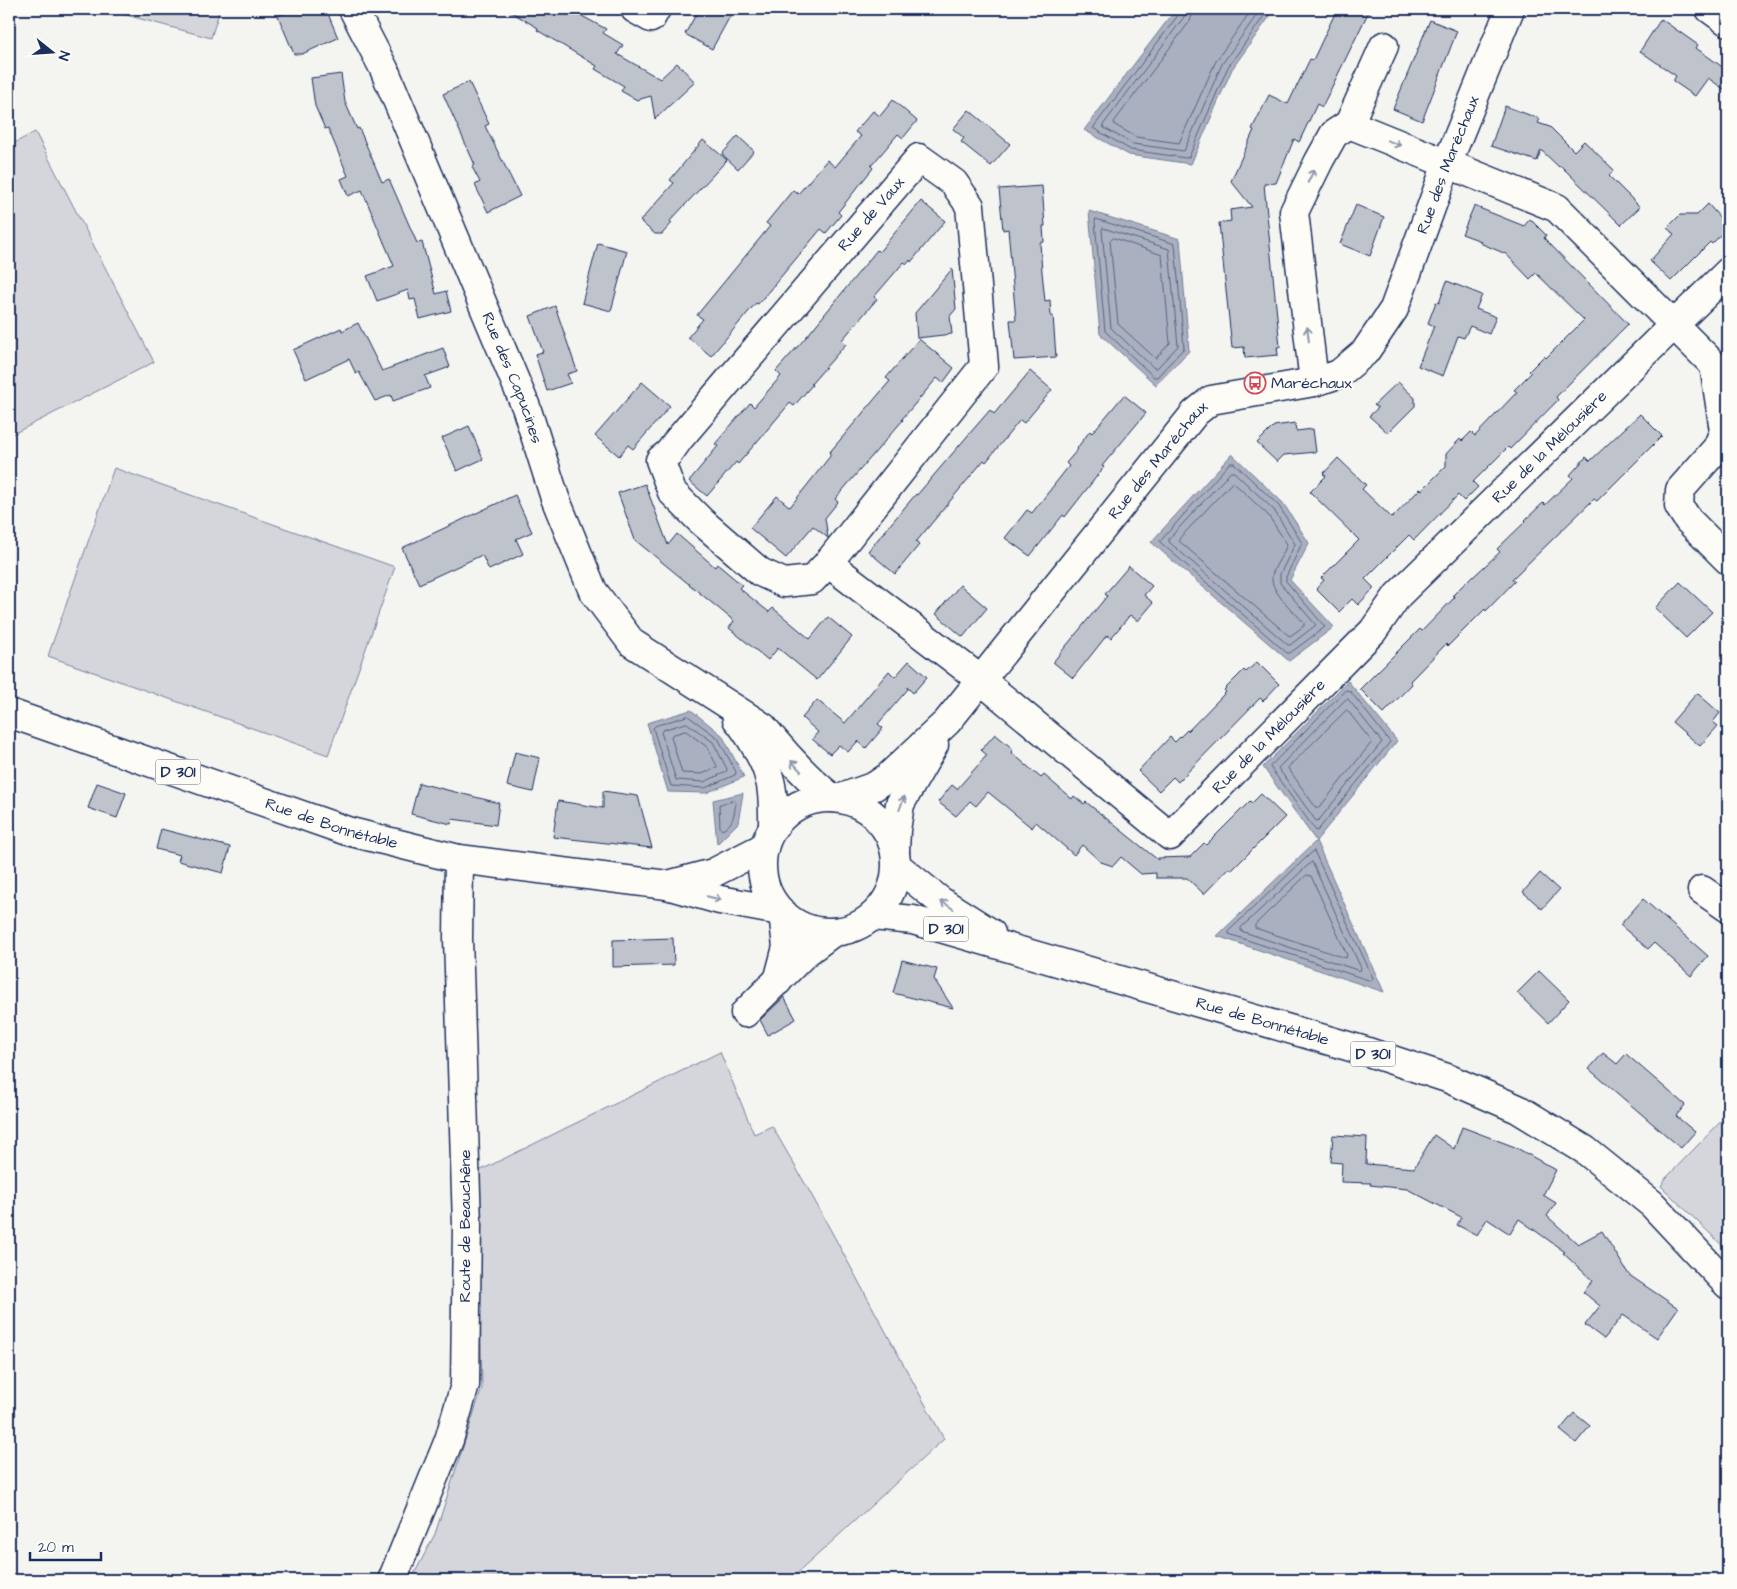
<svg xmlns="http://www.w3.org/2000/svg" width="1737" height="1589" font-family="'Architects Daughter',sans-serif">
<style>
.green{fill:#d4d6db;stroke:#78829c}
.water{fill:#aab0bf;stroke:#717c98}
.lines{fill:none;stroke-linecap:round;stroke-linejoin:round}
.shore{stroke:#546385;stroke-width:1}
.building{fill:#bfc3cc;stroke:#1b2f5e}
.minor-casing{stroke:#1b2f5e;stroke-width:31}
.major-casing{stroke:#1b2f5e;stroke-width:31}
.minor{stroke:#fdfcf7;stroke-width:28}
.major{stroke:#fdfcf7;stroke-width:28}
.oneway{stroke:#8c96aa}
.labels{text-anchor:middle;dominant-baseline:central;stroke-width:4;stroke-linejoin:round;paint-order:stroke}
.shield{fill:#fdfcf7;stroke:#5f6c8c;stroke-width:1}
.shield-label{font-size:15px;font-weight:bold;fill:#1b2f5e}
.street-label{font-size:16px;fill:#1b2f5e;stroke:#fdfcf7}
.poi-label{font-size:16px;fill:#1b2f5e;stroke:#fdfcf7;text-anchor:start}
</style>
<rect width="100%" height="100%" fill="#f4f4f1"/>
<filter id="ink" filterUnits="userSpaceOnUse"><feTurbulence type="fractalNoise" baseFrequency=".02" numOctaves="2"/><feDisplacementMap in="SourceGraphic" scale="10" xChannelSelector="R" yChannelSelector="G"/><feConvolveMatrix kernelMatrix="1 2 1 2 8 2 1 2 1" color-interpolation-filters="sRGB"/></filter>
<g filter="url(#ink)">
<path class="green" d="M104 9H220L211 38Z
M35 132 154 362 9 436V146Z
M114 468 395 567 328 755 48 656Z
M720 1052 754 1134 772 1126 811 1194 944 1439 790 1580H411L435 1534 482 1388 477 1172Z
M1728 1114V1251L1661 1186 1666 1178Z"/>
<path class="water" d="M1176 9H1275L1232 69 1191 164 1129 155 1084 130Z
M1089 211 1180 239 1189 351 1156 385 1100 334Z
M1232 454 1283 503 1309 543 1290 580 1334 627 1289 661 1151 542Z
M1348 681 1397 741 1316 841 1384 992 1217 936 1316 841 1263 767Z
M691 710 722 735 744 777 706 793 668 792 647 723Z
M743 793 738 823 717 844 713 800Z"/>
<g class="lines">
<path class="shore" d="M1180 9 1179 14 1093 128 1131 150 1186 158 1189 157 1228 67 1269 9
M1186 9 1184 17 1103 125 1104 128 1133 144 1184 151 1222 64 1261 9
M1194 9 1190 21 1114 122 1115 125 1136 137 1179 143 1216 61 1252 9
M1096 219 1175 244 1184 348 1157 377H1154L1105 331 1095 222Z
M1103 228 1169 249 1178 346 1157 368H1154L1111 328 1102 230Z
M1114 238 1162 255 1170 343 1156 358 1154 357 1118 324 1110 241Z
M1230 463H1234L1279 506 1302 543 1286 577V581L1325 627 1290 653H1287L1160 542Z
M1231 472H1234L1274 510 1295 544 1280 574V583L1316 625 1290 645H1288L1169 542V539Z
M1233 482 1268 515 1287 544C1284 554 1277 562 1273 572 1266 590 1294 610 1304 623V626L1290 636 1288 635 1179 541 1180 538Z
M1346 690 1350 691 1390 742 1318 830 1316 831 1270 767Z
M1348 699 1382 742 1319 820 1316 821 1278 768 1345 700Z
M1347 710 1372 742 1319 808H1316L1288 768Z
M688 716 718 738 736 772 735 775 705 788 671 786 653 728 655 726Z
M687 723 713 742 727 769 726 772 704 782 676 780 661 732 663 730Z
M686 731 707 747 717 766 716 768 702 774 682 773 671 737 672 735Z
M734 800 736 803C734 815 733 825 722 830L720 827 719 805Z
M1314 851 1373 978 1371 981 1229 934V931Z
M1312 862 1361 968 1360 971 1241 931V928Z
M1307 875 1311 876 1347 955 1346 958 1255 928V925Z"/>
</g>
<path class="building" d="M294 9H326L338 38 302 54H294L278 16Z
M506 9H569L606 29 603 33 623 45 617 54 660 79 677 63 695 82 655 119 651 96 637 100 621 91 624 86 595 69 597 66 537 30 538 28Z
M699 9H734L712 49 685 34Z
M1337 9H1370L1322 107 1317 104 1299 142 1294 139 1276 183 1264 184 1280 347H1277L1278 355 1245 358 1244 347 1232 348 1219 223 1231 221 1230 210 1252 207 1231 181 1254 130 1252 129 1269 95 1288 104 1310 59 1313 60Z
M1661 19 1698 45 1696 48 1728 71V92L1708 78 1695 96 1673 81 1676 76 1640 51Z
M1430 20 1457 31 1422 121 1393 109Z
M341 74 345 102 357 129 359 128 382 182 389 179 417 243 422 242 436 294 446 291 451 311 420 319 415 299 410 300 408 290 377 301 367 276 394 266 362 190 348 196 341 179 348 176 328 128 325 129 315 106 311 78Z
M469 82 489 124 485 126 520 196 488 212 475 185 480 182 472 167 475 165 443 94Z
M893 100 917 121 903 138 898 134 871 166 873 168 838 212 841 215 826 233 821 229 758 304 756 303 711 356 688 337 703 319 697 315 770 226 766 223 793 190 798 194 827 160 835 167 861 136 855 132 873 111 880 116Z
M1505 106 1540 119 1538 123 1550 127 1574 151 1584 141 1614 170 1609 176 1640 207 1621 225 1561 166 1559 167 1541 150 1537 161 1491 146Z
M969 110 1010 144 991 166 961 142 964 138 953 129Z
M738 136 754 151 738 169 722 154Z
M703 140 727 160 670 221 672 223 662 234H655L640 221 674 183 670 180Z
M1042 186 1045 226H1043L1044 242 1040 243 1042 272 1045 301 1050 300 1051 316H1053L1056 357 1014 360 1010 320H1016L1008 229 1003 230 999 189Z
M921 201 945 221 911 262 910 260 907 264 904 262 874 297 877 299 842 340 846 344 811 384 812 385 794 406 790 403 738 464 736 462 707 496 689 481 718 446 715 444 750 403 754 407 781 376 776 371 807 336 877 250 879 252Z
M1708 204 1728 227 1712 244 1710 242 1671 281 1650 261 1674 234 1667 228 1680 215H1697Z
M1356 205 1384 217 1370 256 1340 244Z
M1474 206 1524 226 1530 219 1546 235 1544 238 1628 324 1556 397 1558 400 1510 449 1508 447 1473 482 1478 487 1464 501 1458 495 1414 540 1409 535 1365 579 1374 588 1358 605 1352 599 1339 612 1316 589 1324 580 1321 578 1359 540 1310 492 1326 476 1323 474 1338 458 1366 485 1362 489 1392 518 1420 489 1422 490 1446 466V454L1460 439 1462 441 1471 432 1475 436 1517 392 1514 390 1531 373 1529 371 1544 356 1546 358 1584 320 1536 273 1530 279 1506 254 1480 243 1481 241 1462 234Z
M598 243 627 251 611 311 582 303Z
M952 269 956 309 950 316 952 334 917 338 915 313Z
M1447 281 1482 295 1476 309 1496 317 1489 334 1470 326 1464 338 1458 336 1443 376 1418 366 1434 326 1428 323 1436 302 1439 303Z
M555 306 577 371 567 374 571 383 547 391 535 354 543 352 530 316Z
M358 323 382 371 443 348 450 367 425 376 430 388 393 401 391 395 375 401 359 372 356 374 349 359 306 379 293 350 341 328 342 331Z
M919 339 954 368 943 383 937 378 902 419 903 420 835 499 838 502 825 518 828 538 813 526 786 558 750 528 777 496 790 507 831 455 829 453 890 381 886 378Z
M1030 371 1052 390 1024 423 1020 420 986 462 984 460 916 542 919 545 895 574 868 551 916 494 917 495 970 433 990 410 994 414Z
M642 382 670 406 633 449 628 445 619 456 595 436Z
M1398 382 1415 398V406L1388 433 1369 416 1378 408 1374 405Z
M1124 395 1146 413 1102 466 1104 467 1065 517 1063 515 1030 556 1005 538 1027 510 1032 513 1069 466 1066 463 1078 449 1077 448 1090 431 1092 433Z
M1640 414 1662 436 1597 501 1594 499 1512 579 1515 581 1486 611 1485 609 1448 646 1446 644 1410 681 1412 684 1384 713 1360 689 1420 629 1422 631 1455 597 1453 595 1472 576 1473 577 1500 552 1497 549 1526 521 1525 520 1543 503 1545 505 1573 478 1570 475 1586 457 1590 461Z
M1295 423 1296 431 1313 429 1316 452 1284 455 1277 462 1257 443 1274 426Z
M469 426 483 459 457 471 442 438Z
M645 484 668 545 677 534 715 567 717 564 742 585 739 588 769 612 773 608 810 639 828 617 852 637 817 680 778 648 768 660 729 628 734 621 635 540 618 493Z
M515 495 532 532 516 539 523 554 489 570 482 555 419 584 402 548Z
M1129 566 1152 586 1144 595 1153 603 1138 621 1130 615 1111 638 1107 635 1073 678 1053 662 1107 596 1105 594Z
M1680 582 1712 612 1686 638 1655 608Z
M960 585 987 608 963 637 936 614Z
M909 661 927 677 913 693 907 687 908 689 878 724 883 728 866 748 858 741 848 752 839 745 830 754 812 739 818 732 802 718 817 700 845 723 889 671 895 677Z
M1257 662 1279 684 1263 701 1260 698 1178 782 1173 777 1159 791 1138 771 1170 737 1175 742 1187 730 1188 731 1226 692 1224 690 1244 670 1246 672Z
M1697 693 1720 713 1713 722 1718 726 1700 746 1672 722Z
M995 734 1013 749 1011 752 1041 778 1044 775 1072 799 1074 796 1084 804 1086 802 1158 860V858L1190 857 1204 843 1206 845 1250 801 1252 803 1261 794 1285 817 1232 870 1229 868 1204 894 1187 878H1156V873L1141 874 1121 857 1113 866 1101 862 1082 845 1074 855 1036 822 1032 828 988 792 976 806 970 801 956 816 938 802 952 785 957 789 987 755 981 750Z
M515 752 540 758 533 792 507 786Z
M97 783 126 793 117 818 88 808Z
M419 783 499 803 496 825 452 819 451 824 411 814Z
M603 791 638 796 652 848 553 837 558 801 603 808Z
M161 829 230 847 223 873 178 861 180 855 156 849Z
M1540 873 1559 890 1542 909 1523 892Z
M1643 899 1708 956 1691 976 1654 943 1648 949 1620 925Z
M673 938 674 965 613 967V940Z
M902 960 937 969 934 979 953 1008 893 993Z
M1539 971 1569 1000 1548 1023 1517 993Z
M784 997 796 1019 768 1035 760 1020Z
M1603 1053 1617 1064 1626 1054 1685 1105 1676 1116 1695 1132 1681 1148 1589 1069Z
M1462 1127 1515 1147 1556 1170 1543 1195 1556 1203 1547 1216 1578 1244 1602 1231 1629 1275 1678 1308 1657 1338 1623 1315 1604 1339 1585 1325 1600 1306 1583 1292 1593 1281 1563 1253 1565 1252 1519 1219 1510 1234 1487 1219 1477 1235 1457 1225 1461 1217 1407 1189 1370 1185 1371 1183 1341 1182 1342 1163 1331 1162 1333 1135 1367 1137 1366 1164 1414 1168 1434 1135 1454 1149Z
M1574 1413 1590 1426 1576 1443 1560 1430Z"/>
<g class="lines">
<g class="minor-casing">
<g id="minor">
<path id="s1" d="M353 9 384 69 526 407 555 498 593 591 632 643 763 727C784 753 805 777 832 798"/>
<path d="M635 9 651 18 656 9"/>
<path d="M1710 9 1728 22"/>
<path d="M1349 124 1557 208 1714 365 1724 431 1717 448 1680 490 1679 506 1688 520 1728 560"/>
<path d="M919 158 954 183 970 206 984 366 828 563 812 580 784 583 760 572 701 521 672 492 660 460 669 453 679 439Z"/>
<path d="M1314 382 1294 212 1319 161 1334 134 1349 124 1384 46"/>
<path id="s2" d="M828 563 981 680 1170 836 1373 631 1398 595 1728 272"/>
<path d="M737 719C748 732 765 760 769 777 774 793 773 811 773 827"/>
<path id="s3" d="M841 798 875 786 888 777 947 722 1195 413 1211 400 1314 382 1339 374 1365 352 1394 309 1447 164 1510 9"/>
<path d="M895 851 896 830 900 804 934 745"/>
<path d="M1702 890 1728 908"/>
<path d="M778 981 787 947 783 913"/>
<path d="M745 1013 805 953 833 932"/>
<path d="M392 1580 449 1440 465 1385 467 1225 458 938 459 859"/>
</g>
</g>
<g class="major-casing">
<g id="major">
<path id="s4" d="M9 713 347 831 459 859 667 885 720 900 780 911"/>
<circle cx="829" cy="865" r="67"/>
<path d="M897 866 939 900 991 933"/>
<path d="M668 885 713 873 764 847"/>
<path id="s5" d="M873 916 913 920 1365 1051 1447 1078 1518 1109 1585 1150 1652 1204 1728 1285"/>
</g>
</g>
<use href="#minor" class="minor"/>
<use href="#major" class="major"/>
</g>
<defs><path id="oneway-shaft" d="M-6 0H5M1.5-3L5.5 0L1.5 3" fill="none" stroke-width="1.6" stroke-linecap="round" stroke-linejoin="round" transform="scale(1.25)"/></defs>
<g class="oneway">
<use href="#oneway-shaft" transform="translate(1394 143) rotate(22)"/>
<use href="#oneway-shaft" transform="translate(1311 176) rotate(-64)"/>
<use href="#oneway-shaft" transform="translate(1308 334) rotate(-97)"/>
<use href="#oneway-shaft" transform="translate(796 766) rotate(-133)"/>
<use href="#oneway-shaft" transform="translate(902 803) rotate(-69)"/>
<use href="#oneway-shaft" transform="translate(714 898) rotate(14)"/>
<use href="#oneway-shaft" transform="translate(947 905) rotate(-148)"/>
</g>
</g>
<defs>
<g id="bus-ring" transform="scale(1.125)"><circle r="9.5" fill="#fdfcf7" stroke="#d1495b" stroke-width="1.5"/><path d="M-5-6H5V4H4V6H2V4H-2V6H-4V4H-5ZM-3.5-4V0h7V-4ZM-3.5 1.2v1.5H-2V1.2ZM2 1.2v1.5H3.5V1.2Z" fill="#d1495b"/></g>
</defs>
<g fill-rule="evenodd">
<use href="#bus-ring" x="1255" y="383"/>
</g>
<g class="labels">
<g class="shield">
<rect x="155.5" y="759.5" width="45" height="25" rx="4"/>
<rect x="923.5" y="916.5" width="45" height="25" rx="4"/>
<rect x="1350.5" y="1041.5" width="45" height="25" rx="4"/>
</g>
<g class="shield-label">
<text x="178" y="772">D 301</text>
<text x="946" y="929">D 301</text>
<text x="1373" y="1054">D 301</text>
</g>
<g class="street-label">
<text stroke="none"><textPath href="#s3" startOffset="920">Rue des Maréchaux</textPath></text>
<text transform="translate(871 214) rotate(-49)">Rue de Vaux</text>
<text stroke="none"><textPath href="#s1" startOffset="402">Rue des Capucines</textPath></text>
<text stroke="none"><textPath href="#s2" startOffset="982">Rue de la Mélousière</textPath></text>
<text stroke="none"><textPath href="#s3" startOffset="469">Rue des Maréchaux</textPath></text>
<text stroke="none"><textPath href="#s2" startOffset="578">Rue de la Mélousière</textPath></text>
<text stroke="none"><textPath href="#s4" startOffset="341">Rue de Bonnétable</textPath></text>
<text stroke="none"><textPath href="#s5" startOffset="404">Rue de Bonnétable</textPath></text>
<text transform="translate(465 1226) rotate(-90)">Route de Beauchêne</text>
</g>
<g class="poi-label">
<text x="1271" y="383">Maréchaux</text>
</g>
</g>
<rect width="1737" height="1589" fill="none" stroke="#fdfcf7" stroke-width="30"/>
<rect x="15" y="15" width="1707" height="1559" fill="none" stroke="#1b2f5e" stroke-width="2" filter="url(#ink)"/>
<g transform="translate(52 52) rotate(107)" stroke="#fdfcf7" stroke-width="4" paint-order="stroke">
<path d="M0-4L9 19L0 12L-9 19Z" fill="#1b2f5e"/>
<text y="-8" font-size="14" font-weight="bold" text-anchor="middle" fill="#1b2f5e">N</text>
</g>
<path d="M30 1552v8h71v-8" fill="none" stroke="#1b2f5e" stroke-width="2.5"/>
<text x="38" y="1552" font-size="15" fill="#1b2f5e" stroke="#fdfcf7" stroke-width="4" paint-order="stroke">20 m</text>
</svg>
